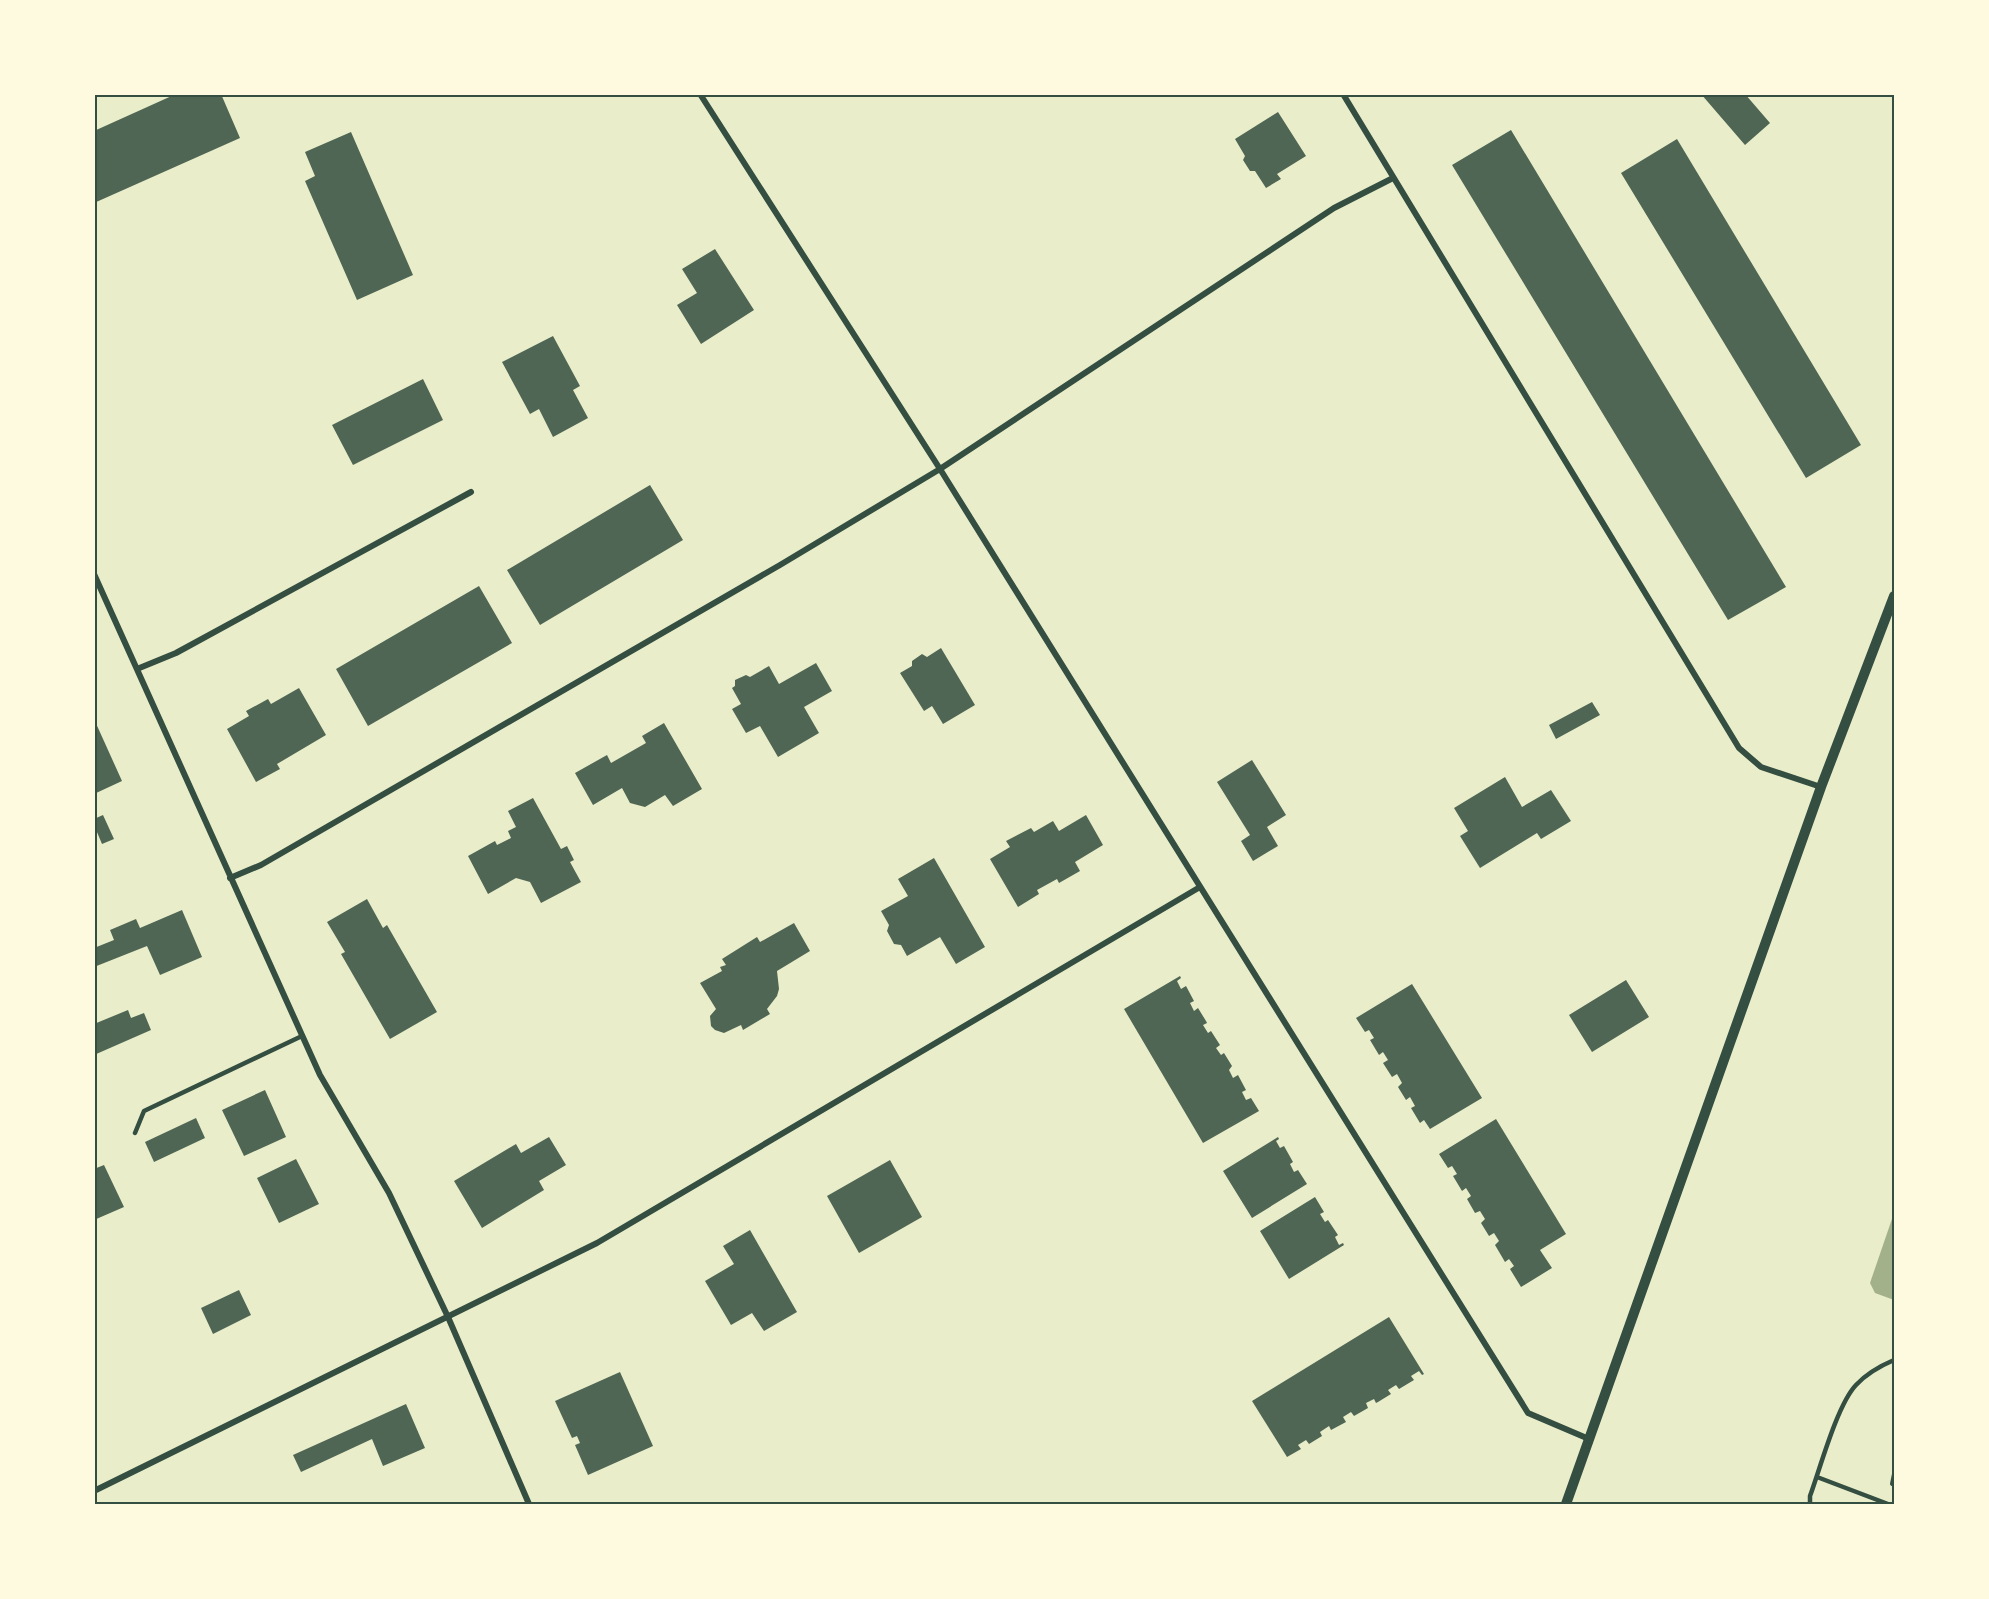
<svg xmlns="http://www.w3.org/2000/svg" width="1989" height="1599" font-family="Raleway,sans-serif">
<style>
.water{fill:#a3b18a}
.building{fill:#4f6655}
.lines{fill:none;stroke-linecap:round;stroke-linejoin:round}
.path{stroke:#344e41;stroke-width:4}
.service{stroke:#344e41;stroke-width:4.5}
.minor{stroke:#344e41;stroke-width:6}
.tertiary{stroke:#344e41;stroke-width:10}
.neatline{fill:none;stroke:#344e41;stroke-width:2}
</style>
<rect width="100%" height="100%" fill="#e9edc9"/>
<path class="water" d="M1894 1213V1300L1875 1293 1870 1283Z"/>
<path class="building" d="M176 94H221L240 138 94 203V131Z
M1701 94H1745L1770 123 1745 145Z
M1278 112 1306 156 1277 174 1281 179 1266 188 1255 171H1250L1243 160 1245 156 1235 139Z
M1511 130 1786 587 1728 620 1452 165Z
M351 132 413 275 357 300 305 181 315 176 305 152Z
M1677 139 1861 445 1806 478 1621 173Z
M715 249 754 310 701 344 677 305 697 293 682 269Z
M553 336 580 386 573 390 588 418 553 437 539 409 530 414 502 362Z
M423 379 443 420 353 465 332 425Z
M650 485 683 540 540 625 507 570Z
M479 586 512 643 368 726 336 669Z
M941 648 975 705 943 724 932 706 924 711 900 673 912 666V661L922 654 927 657Z
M816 663 832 691 804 707 819 733 778 757 760 726 746 733 732 709 741 704 732 688 735 686V680L746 675 750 677 769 666 779 684Z
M299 688 326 735 277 764 280 769 256 782 227 729 249 716 246 711 268 699 271 704Z
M1592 702 1600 715 1556 739 1549 725Z
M94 719 122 781 94 794Z
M664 723 702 789 673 806 665 795 645 807 630 803 622 788 593 805 575 773 607 755 611 763 646 743 642 736Z
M1252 760 1286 815 1267 827 1278 846 1253 861 1241 841 1250 835 1217 782Z
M1505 777 1522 807 1551 790 1571 821 1541 839 1537 833 1480 868 1460 836 1468 831 1454 808Z
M533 798 561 849 567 846 574 860 570 862 581 882 541 903 530 882 516 878 488 894 468 856 495 841 497 845 511 838 508 831 516 827 508 811Z
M103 815 114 839 102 844 94 825V819Z
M1086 815 1103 845 1075 862 1080 871 1059 883 1057 879 1037 890 1039 894 1018 907 990 859 1010 847 1006 841 1031 828 1034 832 1053 821 1059 831Z
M934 858 985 947 956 964 940 937 907 956 901 945 894 944 887 931 889 925 881 911 908 896 898 879Z
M367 899 383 928 387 925 437 1012 390 1039 341 954 345 952 327 922Z
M182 910 202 957 160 975 147 946 94 967V948L114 940 110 930 136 919 140 928Z
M794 923 810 951 777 971 779 989 777 996 767 1009 770 1014 743 1030 741 1025 724 1033 715 1030 711 1026 710 1016 716 1009 700 983 722 971 720 967 726 965 722 959 757 937 760 942Z
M1180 976 1181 978 1177 981 1181 989 1186 986 1194 1001 1190 1003 1194 1011 1198 1008 1206 1021 1207 1023 1203 1025 1208 1033 1211 1031 1220 1045 1216 1048 1221 1055 1224 1053 1232 1066 1229 1070 1233 1078 1238 1075 1246 1090 1242 1092 1246 1100 1251 1098 1259 1111 1203 1143 1124 1009Z
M1626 980 1649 1017 1592 1052 1569 1015Z
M1412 984 1482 1098 1430 1129 1424 1120 1420 1123 1411 1108 1415 1106 1410 1097 1406 1100 1398 1087 1402 1083 1397 1074 1392 1077 1383 1063 1388 1060 1383 1052 1379 1055 1370 1040 1374 1038 1369 1030 1365 1032 1356 1018Z
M128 1010 131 1018 144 1013 151 1030 94 1055V1024Z
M265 1090 286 1137 244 1156 222 1110Z
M196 1118 205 1138 154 1162 145 1142Z
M1496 1119 1566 1234 1540 1250 1552 1268 1521 1287 1510 1269 1514 1266 1509 1259 1505 1262 1495 1245 1499 1241 1494 1233 1489 1236 1481 1223 1485 1219 1480 1211 1475 1213 1467 1199 1471 1196 1466 1188 1462 1191 1453 1176 1457 1174 1452 1166 1448 1168 1439 1154Z
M549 1137 566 1165 539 1181 544 1190 482 1228 454 1181 516 1144 521 1153Z
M1278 1137 1279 1139 1276 1141 1280 1148 1284 1146 1293 1162 1290 1164 1294 1172 1298 1170 1307 1184 1252 1218 1223 1171Z
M296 1159 319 1204 279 1223 257 1178Z
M890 1160 922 1217 859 1253 827 1196Z
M104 1165 124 1207 94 1220V1169Z
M1315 1197 1324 1212 1320 1214 1325 1222 1328 1220 1338 1235 1335 1237 1339 1245 1343 1243 1344 1245 1289 1279 1260 1231Z
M750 1230 797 1312 764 1331 752 1313 731 1325 705 1281 734 1264 723 1246Z
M239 1290 251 1315 213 1334 201 1308Z
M1389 1317 1424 1374 1422 1375 1419 1371 1411 1376 1414 1380 1399 1389 1396 1385 1388 1390 1391 1394 1378 1402 1376 1403 1374 1399 1366 1403 1368 1408 1354 1416 1351 1412 1343 1417 1346 1422 1331 1430 1329 1426 1320 1432 1322 1436 1309 1444 1306 1440 1298 1445 1301 1449 1287 1457 1252 1401Z
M620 1372 653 1446 588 1475 575 1445 580 1443 577 1436 572 1438 555 1401Z
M406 1404 425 1448 383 1466 372 1439 301 1472 293 1455Z"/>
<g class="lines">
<path class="path" d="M1892 1484 1894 1474"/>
<path class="service" d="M135 1133 144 1111 302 1036
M1817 1477 1888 1504
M1810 1504V1496C1820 1469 1837 1405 1856 1385 1867 1373 1880 1366 1894 1360"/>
<path class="minor" d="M700 94 940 469 1528 1413 1589 1439
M1343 94 1739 748 1761 767 1821 787
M94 574 320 1075 389 1193 448 1317 529 1504
M137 669 176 653 471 492
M230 878 261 865 780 565 940 469 1334 208 1393 178
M94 1491 597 1243 1200 887"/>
<path class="tertiary" d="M1566 1504 1821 787 1894 596"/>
</g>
<rect width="1989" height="1599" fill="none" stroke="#fefae0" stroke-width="192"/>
<rect x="96" y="96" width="1797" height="1407" class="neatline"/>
</svg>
